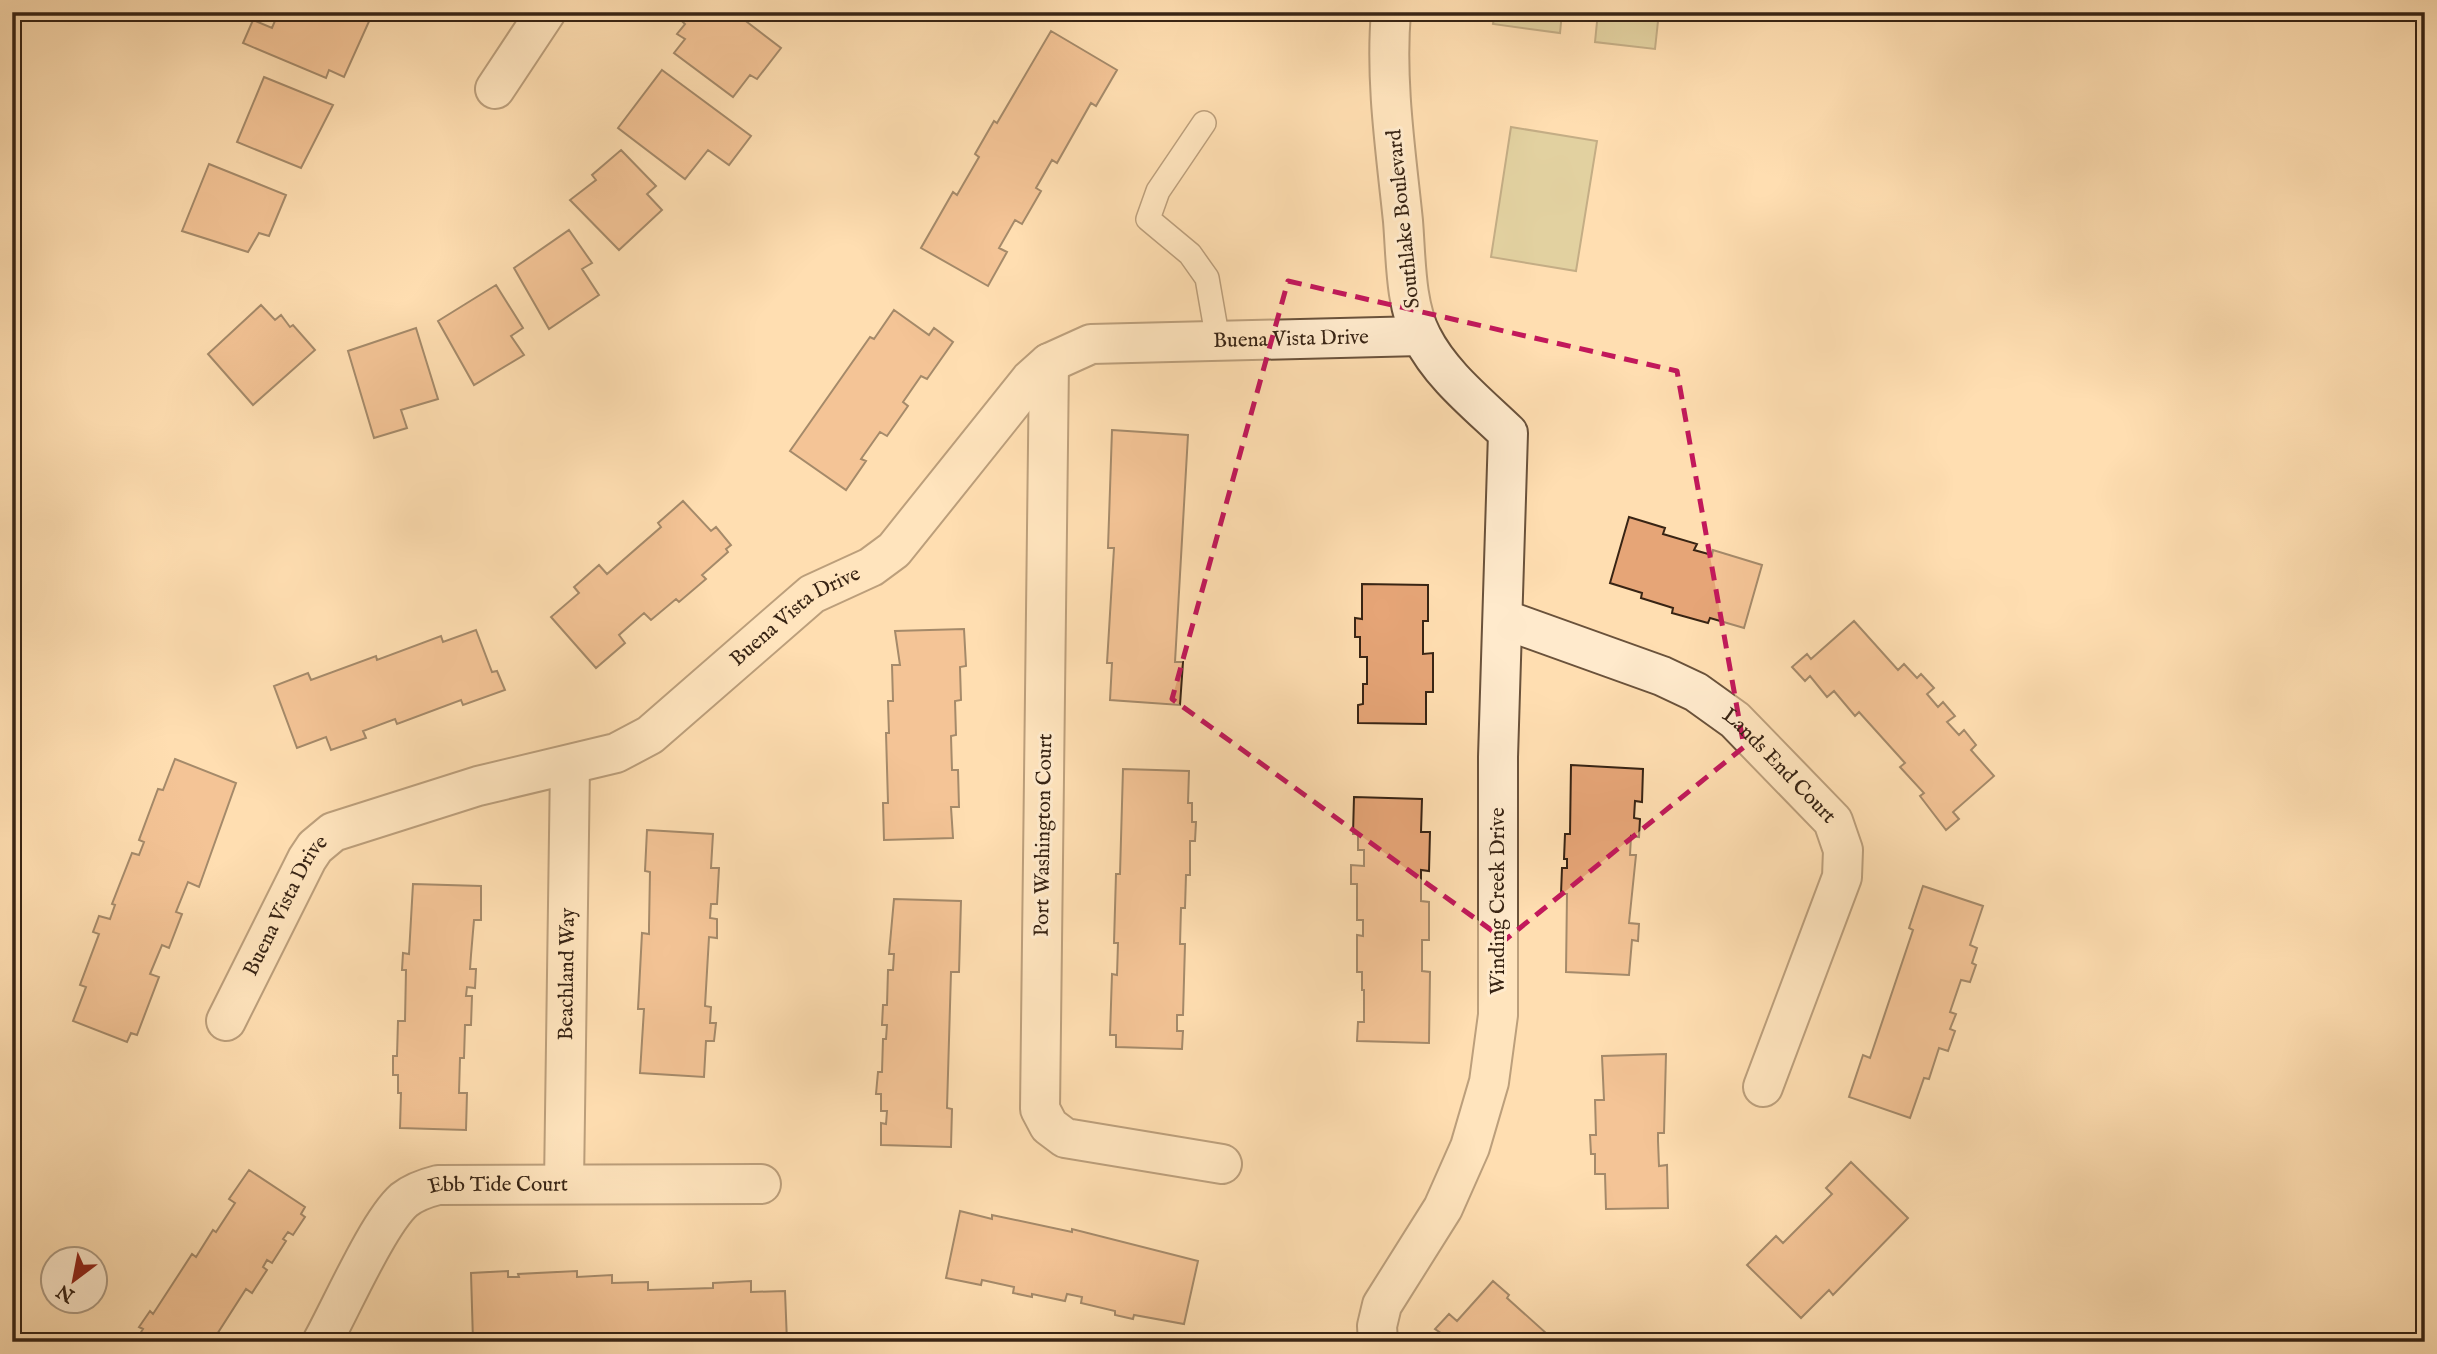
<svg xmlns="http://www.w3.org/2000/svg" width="2437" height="1354" font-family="'IM FELL English',serif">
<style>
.green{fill:#bfc18d;stroke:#7c7250;stroke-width:2}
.building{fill:#e6a577;stroke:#382414;stroke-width:2}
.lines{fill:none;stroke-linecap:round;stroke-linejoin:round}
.service-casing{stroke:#6a523b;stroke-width:26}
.minor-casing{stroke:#6a523b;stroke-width:42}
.service{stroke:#ffeacc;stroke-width:23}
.minor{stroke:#ffeacc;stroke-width:38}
.marked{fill:none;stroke:#c2185b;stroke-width:5;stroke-dasharray:14 9;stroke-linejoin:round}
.labels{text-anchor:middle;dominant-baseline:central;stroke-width:6;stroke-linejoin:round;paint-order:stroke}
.street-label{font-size:21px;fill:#382414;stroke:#ffeacc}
</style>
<rect width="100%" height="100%" fill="#ffdeb1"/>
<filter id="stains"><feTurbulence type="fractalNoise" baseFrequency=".00286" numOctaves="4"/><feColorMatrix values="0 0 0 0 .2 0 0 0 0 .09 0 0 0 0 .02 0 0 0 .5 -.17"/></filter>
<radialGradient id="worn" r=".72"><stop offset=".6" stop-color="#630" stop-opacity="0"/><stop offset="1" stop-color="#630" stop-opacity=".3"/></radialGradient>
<path class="green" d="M1495 12H1562L1560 33 1493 24Z
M1598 12H1659L1655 49 1595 42Z
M1511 127 1597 141 1576 271 1491 257Z"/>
<path class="building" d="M285 12H361L371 17 344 77 329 70 326 78 243 43 253 20 272 28 277 16 283 18Z
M672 12H734L781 48 757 79 750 75 733 97 674 53 685 39 677 34 685 24Z
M1051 31 1117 70 1096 106 1091 103 1057 163 1052 160 1036 188 1041 191 1022 224 1015 220 999 248 1007 252 988 286 921 248 953 192 957 195 979 157 975 154 994 121 997 123Z
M662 70 751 136 729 165 708 150 685 179 618 128Z
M264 77 333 105 301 168 237 142Z
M621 150 656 186 647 194 662 210 619 250 570 200 596 180 592 175Z
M209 164 286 195 269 236 259 233 248 252 182 231Z
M569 230 592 263 582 269 599 295 549 329 514 268Z
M496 285 523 328 511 336 524 355 474 385 438 321Z
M261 305 275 320 281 315 290 327 293 325 315 350 253 405 208 354Z
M894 310 929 335 934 328 953 342 927 379 921 376 903 402 908 406 887 436 880 432 861 459 866 461 846 490 790 451 870 337 874 339Z
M416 328 438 399 401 410 407 428 374 438 348 351Z
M1112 430 1188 435 1175 662H1183L1180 705 1110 700 1112 663H1107L1114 548H1108Z
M683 501 711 531 716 527 731 545 726 549 728 552 702 575 706 579 679 602 676 599 651 620 644 613 619 635 625 643 596 668 551 617 579 593 574 587 599 565 607 574 661 527 658 523Z
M1629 517 1665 528 1663 534 1697 544 1694 550 1712 555 1713 550 1762 565 1744 628 1710 618 1708 623 1672 613 1673 608 1641 598 1642 593 1610 583Z
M1362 584 1428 585V621H1423V654L1433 653V692H1426V724L1358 723V705L1363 704V684H1367V657H1360V637H1355V618L1362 619Z
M1854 621 1898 670 1904 664 1917 678 1921 674 1934 688 1927 694 1938 707 1943 702 1955 716 1947 722 1959 735 1964 730 1976 745 1971 750 1994 776 1953 812 1959 819 1946 830 1920 796 1924 793 1900 767 1905 763 1859 712 1855 716 1834 691 1827 697 1810 676 1805 681 1792 667 1807 654 1811 659Z
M964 629 966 666 960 667 961 700 955 701 956 735 951 736 952 770H958L959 807H951L953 838 884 840 883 803H888L886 733H889L888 701H893L892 665H900L895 631Z
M476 630 492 672 497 671 505 690 463 705 461 700 397 724 395 719 363 731 366 738 331 750 326 737 297 748 274 686 308 673 311 680 376 656 377 660 441 636 443 642Z
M175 759 236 783 199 887 188 882 176 912 182 914 169 948 162 945 150 974 159 977 137 1035 131 1033 127 1042 73 1021 86 987 80 985 99 934 93 932 99 916 110 919 115 905 112 904 132 853 139 855 144 842 139 840 158 789 163 790Z
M1571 765 1643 769 1642 802 1635 801 1634 818 1640 819 1639 837 1631 836 1630 855H1636L1629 923 1639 924 1638 941 1632 940 1629 975 1566 972 1567 894H1561L1562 868H1567V859H1564L1565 834H1570Z
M1123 769 1189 771 1188 803H1192V822H1196L1195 841H1190V875H1186L1185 908H1181L1180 944H1185L1183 1015H1177V1031H1183L1182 1049 1116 1047V1035H1110L1112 974 1117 975 1118 943H1114L1116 874H1120Z
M1354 797 1422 799 1421 832H1430L1429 871 1421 870V901L1429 902V940H1422V971L1430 972 1429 1043 1357 1041 1358 1022H1364V990H1362V972H1357V935L1363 936V920H1357V884H1351V865L1364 866V850H1358V834H1353Z
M647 830 713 834 711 868H719L717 904H711L710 918 717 919V938L709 937 705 1006 711 1007 710 1023H716L714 1041H706L704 1077 640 1073 644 1009H638L642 933 649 934V926L650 872 645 871Z
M413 884 481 886V920H474L471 955 470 969H476L475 988 467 987 466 996H472L471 1025H465L464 1058H460L459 1093H467L466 1130 400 1128 401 1093H398V1075H393V1056H397L398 1021H405L406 970H402L403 953 409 954Z
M1923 886 1983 906 1970 945 1977 948 1972 963 1976 965 1970 982 1961 980 1950 1012 1956 1014 1950 1029 1955 1031 1948 1051 1939 1048 1929 1079 1924 1078 1910 1118 1849 1097 1863 1055 1870 1058 1913 930 1909 928Z
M894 899 961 901 959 972H951L947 1108 952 1109 951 1147 881 1145V1123L886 1124 887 1111H881V1094H876L878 1072H882L883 1039H886L887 1025H882L883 1005H887L888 970H893L894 954H889Z
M1666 1054 1664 1133H1658V1141L1659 1166 1667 1165 1668 1208 1606 1209 1605 1174H1595V1154H1591L1590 1135H1596L1595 1100H1604L1602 1056Z
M1851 1162 1908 1218 1833 1295 1829 1290 1801 1318 1747 1265 1776 1236 1783 1243 1832 1194 1826 1188Z
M249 1170 305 1207 301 1214 305 1217 293 1235 288 1232 283 1239 286 1241 272 1263 267 1260 263 1267 267 1270 252 1293 246 1289 212 1342H135L143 1329 139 1327 150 1311 153 1314 192 1254 196 1257 213 1230 216 1232 235 1203 229 1199Z
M960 1211 992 1219V1215L1072 1232V1229L1198 1261 1184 1324 1134 1315 1133 1319 1115 1315V1311L1081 1303 1082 1297 1067 1294 1065 1301 1032 1294V1297L1013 1293 1014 1287 982 1280 981 1285 946 1278Z
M508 1271V1277H519L518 1274 577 1271V1277L612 1275V1283L648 1282V1290L713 1288V1283L751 1281V1292L785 1291 787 1342H576L575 1337 543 1338V1342L473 1341 471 1273Z
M1493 1281 1509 1295 1507 1298 1546 1333 1542 1338 1547 1342H1454L1435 1329 1449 1314 1457 1321Z"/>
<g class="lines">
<g class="service-casing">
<path id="service" d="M1204 123 1158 191 1148 219 1190 254 1207 278 1218 341"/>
</g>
<g class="minor-casing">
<g id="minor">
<path d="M495 89 546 12"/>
<path d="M1049 363 1040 1109 1049 1126 1065 1138 1222 1164"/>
<path id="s1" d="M1503 619 1662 676 1696 692 1735 720 1833 821 1843 850 1842 877 1763 1087"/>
<path id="s2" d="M226 1021 307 859 315 847 333 832 478 786 616 753 650 735 812 594 871 567 894 550 1030 380 1049 363 1091 344 1421 336"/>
<path id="s3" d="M564 1184 570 765"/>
<path id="s4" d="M322 1342C341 1308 378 1223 404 1200 414 1192 426 1188 438 1185L761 1184"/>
<path d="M1378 1342 1377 1326 1382 1305 1443 1208 1470 1147 1489 1082 1498 1015V757L1508 433C1478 404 1441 375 1422 337 1405 305 1406 257 1403 221 1396 153 1385 81 1391 12"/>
</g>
</g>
<use href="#service" class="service"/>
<use href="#minor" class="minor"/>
</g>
<path d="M0 0H2437V1354H0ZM1288 281 1677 371 1744 747 1505 940 1172 699Z" fill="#ffdeb1" fill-opacity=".55" fill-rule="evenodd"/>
<path class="marked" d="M1288 281 1677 371 1744 747 1505 940 1172 699Z"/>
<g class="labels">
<g class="street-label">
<text transform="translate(1404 219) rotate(-96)">Southlake Boulevard</text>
<text stroke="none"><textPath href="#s2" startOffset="1349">Buena Vista Drive</textPath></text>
<text stroke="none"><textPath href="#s2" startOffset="740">Buena Vista Drive</textPath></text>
<text stroke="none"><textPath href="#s1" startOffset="318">Lands End Court</textPath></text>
<text transform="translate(1044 835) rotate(-89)">Port Washington Court</text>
<text transform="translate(1498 901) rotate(-90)">Winding Creek Drive</text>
<text stroke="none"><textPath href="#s2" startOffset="130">Buena Vista Drive</textPath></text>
<text stroke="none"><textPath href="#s3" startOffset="210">Beachland Way</textPath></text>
<text stroke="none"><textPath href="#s4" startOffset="262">Ebb Tide Court</textPath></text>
</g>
</g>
<rect width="2437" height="1354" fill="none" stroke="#ffdeb1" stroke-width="42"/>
<rect x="14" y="14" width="2409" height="1326" fill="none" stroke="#382414" stroke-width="3.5"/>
<rect x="21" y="21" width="2395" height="1312" fill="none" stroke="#382414" stroke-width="2"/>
<g transform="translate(74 1280) rotate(212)"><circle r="33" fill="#ffeacc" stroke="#af9b82" stroke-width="2"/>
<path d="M0-5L12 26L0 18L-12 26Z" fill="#8f2418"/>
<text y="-10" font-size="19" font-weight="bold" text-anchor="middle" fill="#382414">N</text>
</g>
<rect width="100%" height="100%" filter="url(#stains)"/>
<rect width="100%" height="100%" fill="url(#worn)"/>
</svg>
